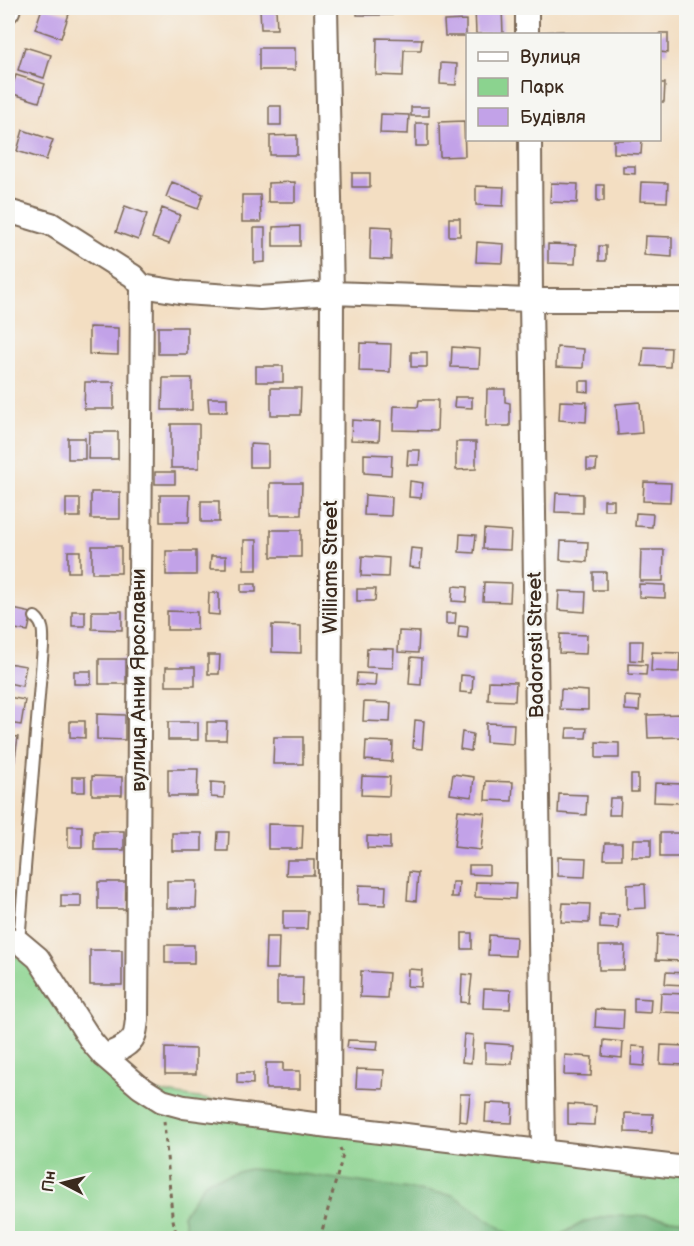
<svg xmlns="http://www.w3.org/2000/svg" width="694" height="1246" font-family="'Balsamiq Sans',sans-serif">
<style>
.green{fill:#8bd38f;stroke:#637e56;stroke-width:1.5}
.forest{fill:#70b57a;stroke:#56704c;stroke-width:1.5}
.building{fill:#c2a2e8}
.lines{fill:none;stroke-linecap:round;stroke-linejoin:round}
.lane-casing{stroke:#7b6957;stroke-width:14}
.street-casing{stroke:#7b6957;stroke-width:26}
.path{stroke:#7b6957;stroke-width:3;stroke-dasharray:4.5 4.5;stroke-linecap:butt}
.lane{stroke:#fff;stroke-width:10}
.street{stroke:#fff;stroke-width:22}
.labels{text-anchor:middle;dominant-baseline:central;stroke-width:5;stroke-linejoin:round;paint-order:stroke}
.street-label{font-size:20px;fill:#3b2a1e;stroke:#f6f6f2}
</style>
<rect width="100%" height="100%" fill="#f6f6f2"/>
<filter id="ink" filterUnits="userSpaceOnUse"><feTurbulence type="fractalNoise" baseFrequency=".0167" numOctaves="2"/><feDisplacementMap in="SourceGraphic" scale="12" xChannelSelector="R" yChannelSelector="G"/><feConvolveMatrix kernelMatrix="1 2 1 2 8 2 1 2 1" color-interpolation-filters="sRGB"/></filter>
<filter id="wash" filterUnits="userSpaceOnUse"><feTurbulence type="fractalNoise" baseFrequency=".008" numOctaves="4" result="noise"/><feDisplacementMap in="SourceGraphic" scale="24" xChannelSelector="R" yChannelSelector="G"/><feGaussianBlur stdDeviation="1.35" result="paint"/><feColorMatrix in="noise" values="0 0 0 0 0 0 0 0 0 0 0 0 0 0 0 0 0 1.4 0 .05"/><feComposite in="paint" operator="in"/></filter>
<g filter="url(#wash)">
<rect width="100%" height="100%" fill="#f3dec2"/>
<path class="green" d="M8 954 20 958 32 966 127 1087 686 1174V1221L645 1216 584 1222 555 1238H539L183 1215 188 1238H8Z"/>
<path class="forest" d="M249 1169 294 1173 453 1195 513 1237 539 1238H188L183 1215 206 1181Z
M608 1216H645L686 1221V1238H555L584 1222Z"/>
<g id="blocks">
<path class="building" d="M42 8H47L69 14 61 38 35 29Z
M260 8H276L277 29H261Z
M357 8H392V15H357Z
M475 8H502L503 34H476Z
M466 20V36H445L444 21Z
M563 31V34H540V32Z
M660 33H668V53L660 52Z
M377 38 422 39 421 50H404L403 76 376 75Z
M25 47 51 55 44 78 18 70Z
M259 48H295V70H259Z
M441 63 457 64 456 85 440 84Z
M16 75 45 84 39 102 10 93Z
M660 83H665L664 102H660Z
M269 106H281V125H269Z
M411 107H429V116H411Z
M381 114 409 115 408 134 380 133Z
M464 121 465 156 440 157 439 122Z
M416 123H428V146H416Z
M23 130 53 140 46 160 17 151Z
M297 135V155H270V136Z
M614 140H642L641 154 614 153Z
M623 166H635V174L623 173Z
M352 173H370V187H352Z
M172 182 203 194 198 209 166 197Z
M295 182V202H268V183Z
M641 182 668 183 667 202 640 201Z
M551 183 578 184 577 203 550 202Z
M597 185H604V201H597Z
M476 186 504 187 503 206 476 205Z
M242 195H260L261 222H242Z
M125 206 147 214 138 240 116 232Z
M162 208 180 215 169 244 152 238Z
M449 218H460V236H449Z
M300 226V246H273V227Z
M371 226 392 227 391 260 370 259Z
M254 228H265V262L254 263Z
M645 236 672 237V257L644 255Z
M477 242 504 244 503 263 476 262Z
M548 244 576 245 575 264 548 263Z
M599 246H606V261H599Z
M89 327 118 328V355L89 354Z
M158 327H187V354H158Z
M360 343 391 344 390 372 359 371Z
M452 347 480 349 479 368 451 367Z
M557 347 584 349 583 368 556 367Z
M644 347 671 348 670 367 642 366Z
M411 352H427V367H411Z
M256 366H283V382H256Z
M163 378H192V410H162Z
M579 381H589V392L579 391Z
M85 382H114V409H84Z
M271 388H301L300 415H271Z
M487 389H505V402L510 403V426H486Z
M455 397H472V408L454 407Z
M208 398H227V412H209Z
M419 400H438L437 431 393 430 394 406 418 407Z
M560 401 587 402 586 422 559 420Z
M640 402 642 433 618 435 616 404Z
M352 420 380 422 379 441 351 440Z
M171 424H199V468H171Z
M89 432H118V459H88Z
M68 438H85V459H68Z
M456 442H476V469L456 470Z
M250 444 268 445V467H250Z
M408 450H420L419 465H407Z
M364 454 392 455 391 475 364 473Z
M587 459H597L596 470H587Z
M155 472H175V484H155Z
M410 481 423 483 421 498 409 497Z
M644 482 671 483 670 502 643 501Z
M270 483H302L301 515H270Z
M91 492H120V519H91Z
M556 493 583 494V513L555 512Z
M160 495H190L189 522H160Z
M365 495 392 497 391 516 364 515Z
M66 499H80V517H66Z
M604 500H614V510H604Z
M201 501H219V522H201Z
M636 513 653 514 652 527 635 526Z
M484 529 511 531 510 550 483 549Z
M271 530H301V557H271Z
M460 534 476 535 474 553 459 552Z
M244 540H257V570H244Z
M561 541 588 542 587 562 560 560Z
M92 546H121V573H92Z
M411 548 422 549 420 568 409 567Z
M641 550H664L663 581H640Z
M68 551H80V572H68Z
M166 551H196V575H166Z
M211 556H226V569H210Z
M362 556 389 558 388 577 361 576Z
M593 572H606V590H593Z
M484 582 511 583 510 602 483 601Z
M241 584H256V592H241Z
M639 584 665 585V598L639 597Z
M453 586 467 587 466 602 452 601Z
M357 589H376L375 601H357Z
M559 591 586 592 585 612 558 610Z
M209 593H219V615L208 614Z
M8 608 32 613 28 631 8 628Z
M72 611H85V626H72Z
M92 611H122V630L92 629Z
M167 611 197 612V630H167Z
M446 613H456L455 624H446Z
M272 625 301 626V653L272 652Z
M459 626 468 627 467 639 458 638Z
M399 631 419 632 418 653 398 652Z
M560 634 587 635 586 654 559 653Z
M630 641H643L642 661 630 660Z
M367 648 394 649 393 668 366 667Z
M652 652 680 653 679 672 651 671Z
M208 655H220L219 674H208Z
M411 657 422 658 421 685 409 684Z
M99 659H126V684H99Z
M8 663 26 666 22 686 8 683Z
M629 664 647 665 646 675 629 674Z
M166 667H195V686H166Z
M74 671H91V684H74Z
M357 673 376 674 375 686 356 685Z
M461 675 473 676 472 693 460 692Z
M489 681 516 682 515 701 488 700Z
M561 689 588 691V710L560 709Z
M625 696 640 697 639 711 625 710Z
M8 697 25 700 21 725 8 723Z
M364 702 391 703 390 722 363 721Z
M97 714 125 715V740L97 739Z
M683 714 684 737 648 738 647 715Z
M415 720 424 721 422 749 413 748Z
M70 721H85V738L70 737Z
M168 722H198V740H168Z
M207 722H227L226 740H207Z
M486 723 514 724 513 744 486 742Z
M567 728H587L586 738H566Z
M462 732 473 734 471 751 460 749Z
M8 736 18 737 14 765 8 764Z
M274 737H303V764H273Z
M366 741 393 742 392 762 365 760Z
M596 742 619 743V758H596Z
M168 769H198L197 796H168Z
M453 774 474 777 472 797 450 794Z
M631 775H638V792H631Z
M92 776 122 777V795H92Z
M362 776 390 777 389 796 361 795Z
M72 777H85V792H72Z
M486 781 513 782 512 801 485 800Z
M211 782 225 783 224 798 211 797Z
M655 783 683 784 682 803 654 802Z
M559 794 587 795 586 815 558 813Z
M610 798H621L620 815H609Z
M458 810 485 813 481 850 454 847Z
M268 824 303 825 302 849H268Z
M68 826H82V847H68Z
M94 831H124V850H94Z
M218 832H229L228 851H217Z
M172 833H202V851H172Z
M660 833H685V857H660Z
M367 836 390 837V849L367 848Z
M633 839H651V857H632Z
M605 843H622V859H604Z
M558 857 586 858 585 877 558 876Z
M287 860H314V875H286Z
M469 865H489V875L469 874Z
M409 872 418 873 416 901 407 900Z
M167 881H197L196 908H167Z
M98 882H128V909H98Z
M452 882H459L458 897H451Z
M476 882 516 883 515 899 475 897Z
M645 884 646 908 627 909V885Z
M359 885 386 886 385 905 358 904Z
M61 895H81V907H61Z
M563 903 590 904 589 923 561 922Z
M283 911H308L307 929H283Z
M600 915H619L618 929 600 928Z
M462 933H472V949H462Z
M657 934 684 935 683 961 656 960Z
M489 935 516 937 515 956 488 955Z
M266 937H279L278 969H265Z
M165 945H194V963H165Z
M599 946H625L624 970H599Z
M90 950H122V985H90Z
M408 969 422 970 421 987 407 986Z
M361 971 389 973 387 998 360 997Z
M666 972 686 973V985L665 984Z
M462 974 472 975 469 1003 461 1002Z
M277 977H303L302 1004H277Z
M484 989 511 990 510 1009 483 1008Z
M661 993 686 994V1013L660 1012Z
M634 998 651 999 650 1013 634 1012Z
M596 1009 624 1010 623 1029 595 1027Z
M464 1034 473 1035 471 1063 462 1062Z
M348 1040 378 1041 377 1050 347 1048Z
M604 1040 623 1042 622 1058 603 1056Z
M485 1043 513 1045 512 1064 485 1063Z
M661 1045 686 1046V1065L660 1064Z
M632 1046 646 1047 644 1066 631 1065Z
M165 1048 196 1049V1074H165Z
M565 1055 592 1057 591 1076 564 1075Z
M266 1063H283V1071H300V1089H266Z
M357 1069 384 1070 383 1089 356 1088Z
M237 1073H253V1084L237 1083Z
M460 1094H470L467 1122 459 1121Z
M486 1103 513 1104 512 1123 485 1122Z
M568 1104 596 1106 595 1125 568 1124Z
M625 1113 653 1114 652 1133 625 1132Z"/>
</g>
</g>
<g filter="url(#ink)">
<use href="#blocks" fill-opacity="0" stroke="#7b6957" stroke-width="1.5"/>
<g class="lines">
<g class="lane-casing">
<path id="lane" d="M19 942 43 647C43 636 45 625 35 617"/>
</g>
<g class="street-casing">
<path id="street" d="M326 8 332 293 329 1126
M527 8V34
M8 11 9 8
M530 140 531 300 543 1151
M8 211 51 224 133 276 142 286 185 293 260 298 332 293 531 300H686
M8 939 19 942 38 958 92 1042 104 1056 140 1087 162 1101 184 1107 329 1126 686 1168
M104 1056C115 1051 129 1047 134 1036 136 1032 136 1025 137 1020L142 286"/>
</g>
<path class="path" d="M164 1121 172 1215 177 1238
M320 1238 343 1155 340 1148"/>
<use href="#lane" class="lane"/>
<use href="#street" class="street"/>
</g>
</g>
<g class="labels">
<g class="street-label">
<text transform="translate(331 567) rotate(-90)">Williams Street</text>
<text transform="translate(536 645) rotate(-91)">Badorosti Street</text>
<text transform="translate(139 680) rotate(-90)">вулиця Анни Ярославни</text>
</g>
</g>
<rect width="694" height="1246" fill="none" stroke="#f6f6f2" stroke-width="30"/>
<rect x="466" y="33" width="195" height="108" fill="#f6f6f2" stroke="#aba49d" stroke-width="1.5"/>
<rect x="478" y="52" width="30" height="9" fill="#ffffff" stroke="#aba49d" stroke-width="1.5"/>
<text x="520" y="63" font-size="18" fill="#3b2a1e">Вулиця</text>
<rect x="478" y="78" width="30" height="18" fill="#8bd38f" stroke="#aba49d" stroke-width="1.5"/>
<text x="520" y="93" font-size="18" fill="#3b2a1e">Парк</text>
<rect x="478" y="108" width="30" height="18" fill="#c2a2e8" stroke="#aba49d" stroke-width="1.5"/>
<text x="520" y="123" font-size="18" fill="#3b2a1e">Будівля</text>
<g transform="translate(63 1183) rotate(277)" stroke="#f6f6f2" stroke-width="4.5" paint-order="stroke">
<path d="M0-4.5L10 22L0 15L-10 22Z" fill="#3b2a1e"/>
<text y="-9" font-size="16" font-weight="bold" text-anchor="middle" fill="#3b2a1e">Пн</text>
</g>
</svg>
